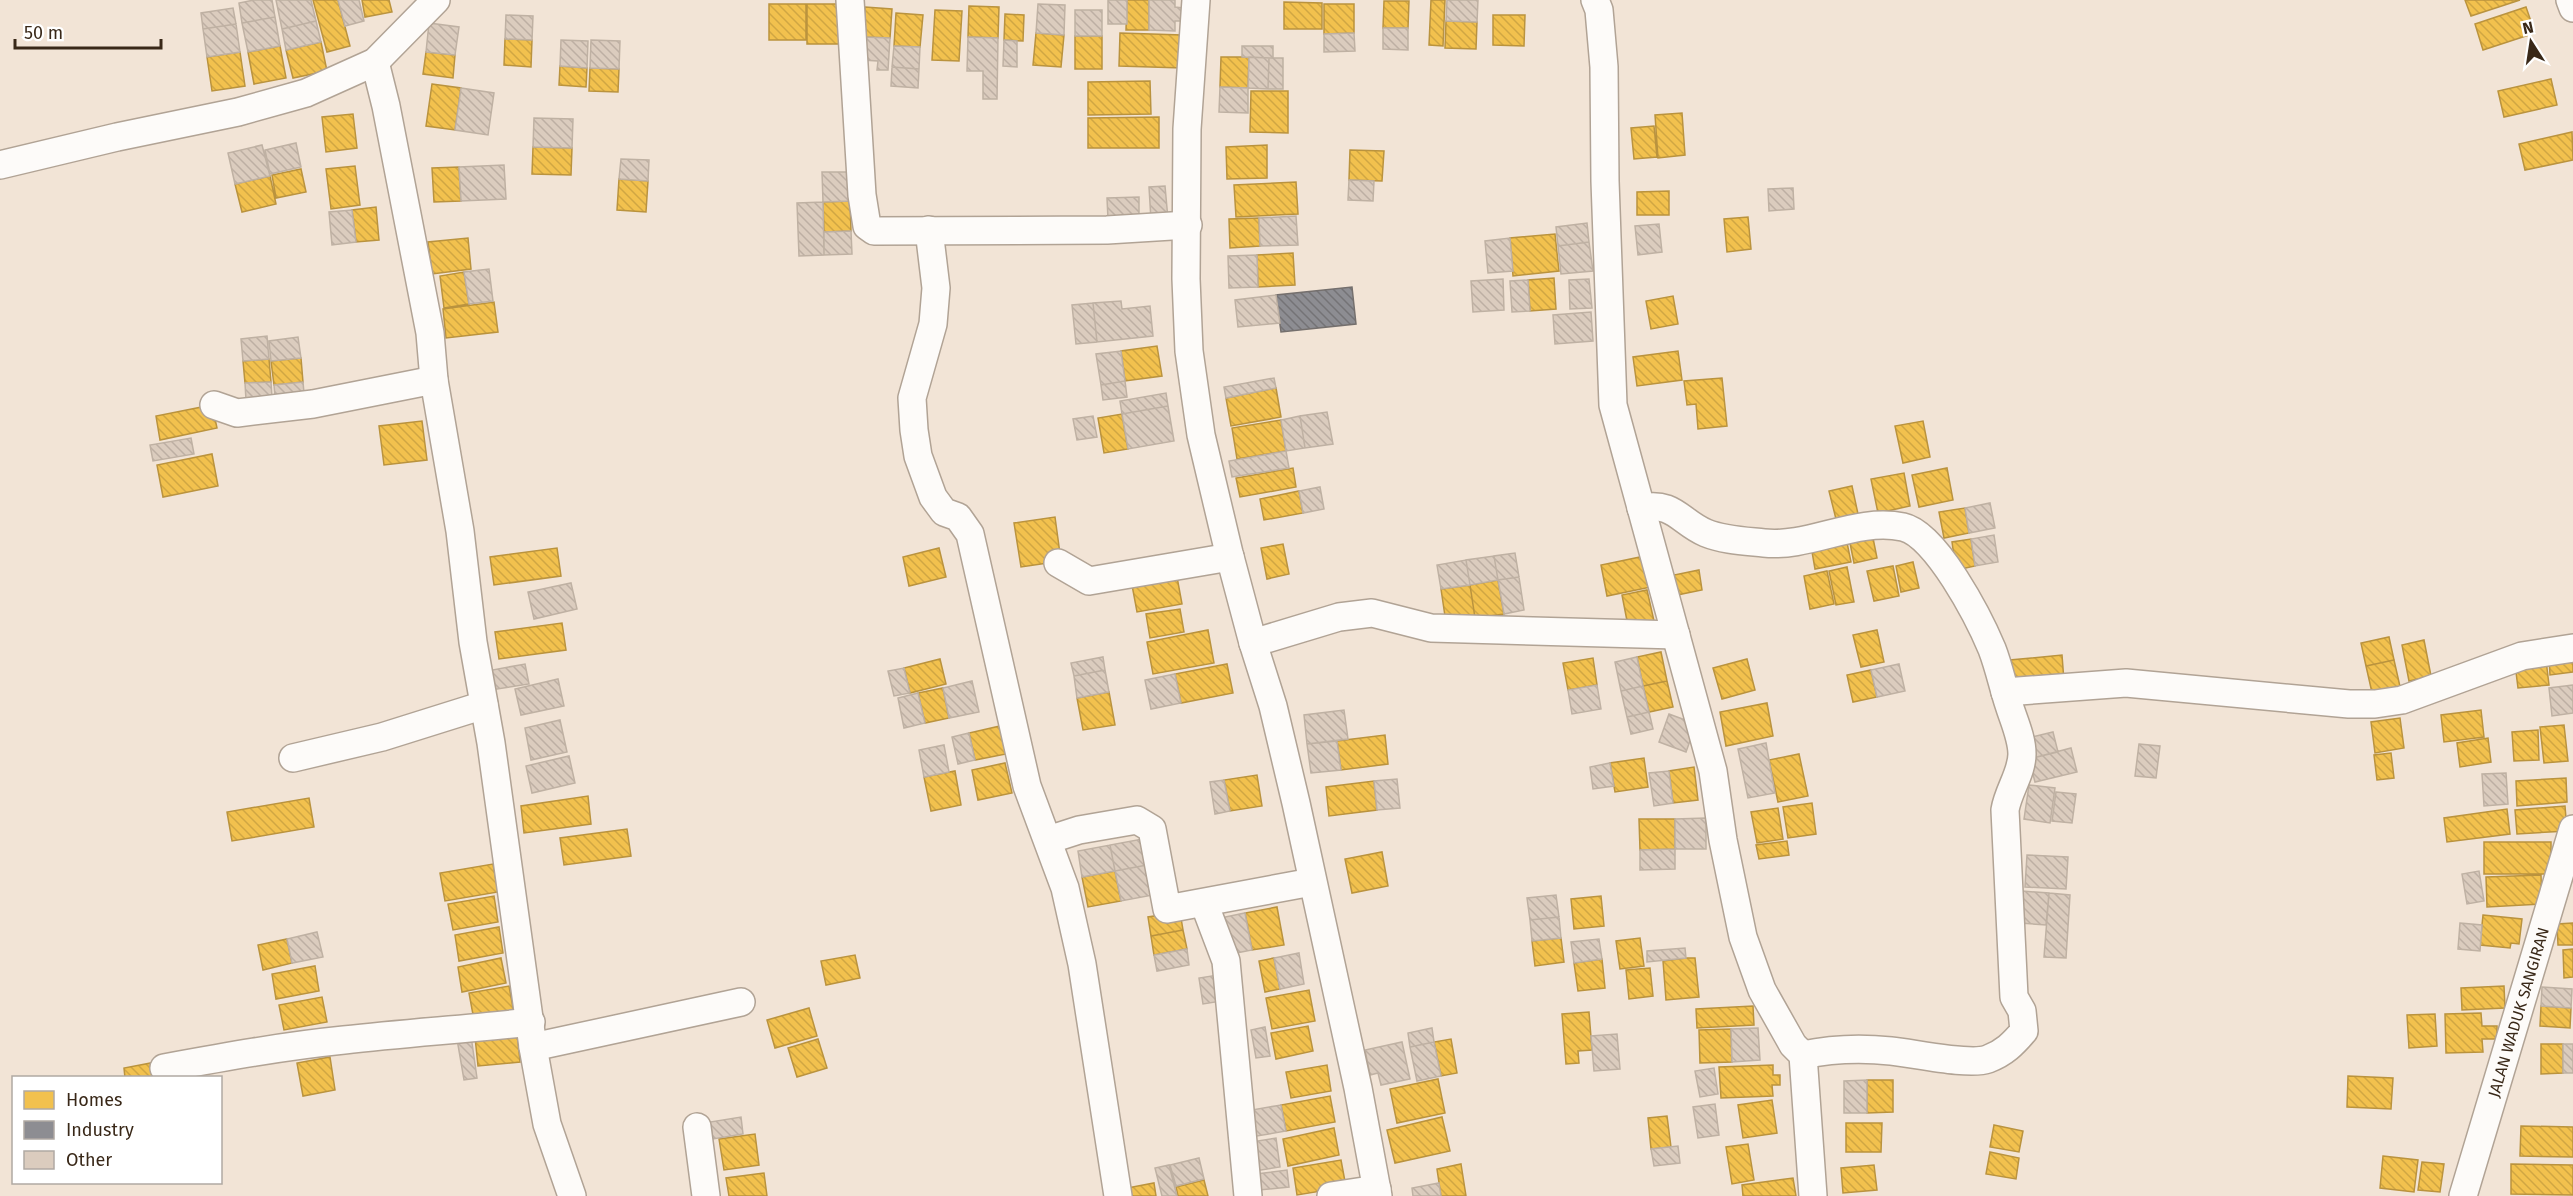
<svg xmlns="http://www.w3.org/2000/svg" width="2573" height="1196" font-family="'Fira Sans',sans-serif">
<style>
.homes{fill:url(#homes-back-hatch);stroke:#ba933e;stroke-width:1.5}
.industry{fill:url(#industry-back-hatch);stroke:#746f6d;stroke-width:1.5}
.building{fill:url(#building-back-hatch);stroke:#bfb1a3;stroke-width:1.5}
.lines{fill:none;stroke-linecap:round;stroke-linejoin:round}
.minor-casing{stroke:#b1a395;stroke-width:30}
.minor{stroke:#fdfbf9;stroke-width:27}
.labels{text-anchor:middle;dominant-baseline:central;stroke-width:6;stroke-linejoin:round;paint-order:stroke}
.street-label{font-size:16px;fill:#392818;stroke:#fff}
</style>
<defs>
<pattern id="homes-back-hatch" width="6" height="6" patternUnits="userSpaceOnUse" patternTransform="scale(1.5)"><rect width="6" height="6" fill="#f2c14e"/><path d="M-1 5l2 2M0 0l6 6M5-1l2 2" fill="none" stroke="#d0a643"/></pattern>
<pattern id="industry-back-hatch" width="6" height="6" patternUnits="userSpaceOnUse" patternTransform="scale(1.5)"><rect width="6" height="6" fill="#8d8d92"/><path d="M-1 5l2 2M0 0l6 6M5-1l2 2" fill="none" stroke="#747376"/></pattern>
<pattern id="building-back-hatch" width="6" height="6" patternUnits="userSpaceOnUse" patternTransform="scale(1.5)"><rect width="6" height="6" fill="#dbccbe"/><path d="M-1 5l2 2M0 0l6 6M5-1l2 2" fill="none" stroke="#bdafa3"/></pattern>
</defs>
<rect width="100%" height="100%" fill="#f2e4d6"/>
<path class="homes" d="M313 0H338L350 46 327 52Z
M362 0H389L392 12 365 17Z
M1127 0H1149V30H1126Z
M1431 0H1445L1443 46 1429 45Z
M2465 0H2520L2471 16Z
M1384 1H1409L1408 28H1383Z
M1284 2 1322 3V29H1284Z
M769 4H806V40H769Z
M807 4H839V44H807Z
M1324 4H1354V33L1324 34Z
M969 6 999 7 998 38 968 37Z
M865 7 892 9 890 38 863 37Z
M2526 7 2535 33 2483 50 2475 24Z
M935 10 962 11 959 61 932 60Z
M896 13 923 15 920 47 894 46Z
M1005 14 1024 15 1023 41 1004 40Z
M1493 15H1525L1524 46 1493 45Z
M1446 21 1477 22 1476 49 1445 48Z
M1036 33 1064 35 1061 67 1033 65Z
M1120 33 1182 35V68L1119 66Z
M1075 36H1102V69H1075Z
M505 39 532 40 531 67 504 65Z
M321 42 327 71 293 78 286 50Z
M280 46 286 78 254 84 248 52Z
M240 52 245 86 212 91 207 57Z
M426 52 455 55 453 78 423 74Z
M1221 57H1249L1248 88 1220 87Z
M560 66 587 68 586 87 559 85Z
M590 68 619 69 618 92 589 91Z
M2551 79 2557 105 2504 117 2498 91Z
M1150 81 1151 114 1088 115V82Z
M432 84 461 88 455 130 426 126Z
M1251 91H1288V133L1250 132Z
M1682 113 1685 155 1658 158 1655 115Z
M353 114 357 148 326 152 322 117Z
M1159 117V148H1088V118Z
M1654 126 1657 157 1634 159 1631 128Z
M2572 132 2573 160 2525 170 2519 144Z
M1267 145V178L1227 179 1226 147Z
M533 147 572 148 571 175 532 174Z
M1350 150 1384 151 1382 181 1349 180Z
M355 166 360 205 331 209 326 169Z
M459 167 461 201 434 202 432 168Z
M301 169 306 192 276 198 272 175Z
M270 176 276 204 242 212 235 184Z
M619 179 648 181 646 212 617 210Z
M1296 182 1298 214 1236 217 1234 185Z
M1669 191V215H1637V192Z
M850 201 851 231 824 232 823 202Z
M376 207 379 240 356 242 352 210Z
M1748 217 1751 249 1727 252 1724 219Z
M1259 218 1260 246 1230 248 1229 219Z
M1555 234 1559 271 1513 276 1510 238Z
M468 238 471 269 432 274 428 242Z
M1293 253 1295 285 1258 287 1257 255Z
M464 272 469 304 444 308 440 276Z
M1554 278 1556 309 1530 311 1528 280Z
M1673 296 1678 324 1651 329 1646 301Z
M494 302 498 332 446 338 443 309Z
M1157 346 1162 376 1125 381 1121 351Z
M1678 351 1682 380 1637 386 1633 357Z
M301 358 303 382 274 385 271 361Z
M269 359 271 382 245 383 243 361Z
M1722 378 1727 426 1698 429 1696 404 1687 405 1684 381Z
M1276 388 1281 417 1231 426 1226 398Z
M212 405 217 428 160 440 156 416Z
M1122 414 1128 449 1104 453 1098 418Z
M1281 420 1286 451 1237 459 1232 428Z
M422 421 427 460 384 465 379 426Z
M1923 421 1930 457 1903 463 1895 426Z
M212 454 218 486 163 497 157 465Z
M1293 468 1296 487 1240 497 1236 478Z
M1947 468 1953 500 1919 507 1912 475Z
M1904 473 1910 506 1878 513 1871 479Z
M1852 486 1858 514 1836 519 1829 491Z
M1299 491 1303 513 1264 520 1260 499Z
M1965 508 1969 533 1944 538 1939 512Z
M1055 517 1061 561 1021 567 1014 523Z
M1871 528 1877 558 1854 563 1848 533Z
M1845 533 1851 562 1815 569 1810 540Z
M1971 539 1975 566 1956 570 1952 542Z
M1283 544 1289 574 1267 579 1261 548Z
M557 548 561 576 494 585 490 557Z
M939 548 946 577 909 586 903 557Z
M1645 556 1651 587 1607 596 1601 565Z
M1913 562 1919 588 1901 592 1896 566Z
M1893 566 1899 596 1874 601 1867 571Z
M1847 567 1854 602 1836 605 1829 571Z
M1699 570 1702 590 1677 595 1674 575Z
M1827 571 1834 604 1810 609 1804 576Z
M1177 577 1182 604 1137 612 1132 585Z
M1498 580 1504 614 1475 618 1470 585Z
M1470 585 1475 618 1446 623 1441 589Z
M1647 590 1654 621 1628 626 1622 595Z
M1180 609 1184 632 1150 638 1146 614Z
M562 623 566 650 499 659 495 632Z
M1208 630 1214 663 1153 674 1147 642Z
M1877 630 1884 662 1861 667 1853 635Z
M2389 637 2394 660 2366 666 2361 643Z
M2424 640 2431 676 2409 681 2402 645Z
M1661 652 1667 681 1643 686 1637 657Z
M2062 655 2064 681 2012 685 2010 660Z
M2549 657 2573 661V672L2550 675Z
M1593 658 1597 685 1568 690 1563 663Z
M940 659 946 684 910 693 904 668Z
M1747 659 1755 690 1722 699 1713 668Z
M2394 660 2401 691 2373 697 2366 666Z
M2546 660 2549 685 2518 688 2515 664Z
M1227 664 1233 693 1181 703 1175 674Z
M1871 670 1877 697 1853 702 1847 675Z
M1667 681 1673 707 1649 712 1643 686Z
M943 688 949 718 925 723 918 693Z
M1109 692 1115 725 1083 730 1077 698Z
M1767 703 1773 736 1726 746 1720 712Z
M2481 710 2484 737 2444 742 2441 715Z
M2400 718 2404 748 2375 753 2371 722Z
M2564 725 2568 761 2544 763 2540 727Z
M1000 726 1006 754 975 760 969 733Z
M2538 730 2539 760 2514 761 2512 732Z
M1385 735 1388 764 1341 770 1337 741Z
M2488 738 2491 762 2460 767 2457 743Z
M2391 753 2394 778 2377 780 2374 755Z
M1799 754 1808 796 1778 802 1769 760Z
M1644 758 1648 787 1615 792 1610 763Z
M1005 763 1012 793 978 800 972 770Z
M1694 767 1698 800 1673 803 1669 771Z
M955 771 961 805 931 811 924 777Z
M1257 775 1262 806 1230 811 1224 780Z
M2566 778 2567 802 2517 806 2516 781Z
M1374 781 1377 810 1329 816 1326 787Z
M588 796 591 824 524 833 521 806Z
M309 798 314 827 232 841 227 812Z
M1812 803 1816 834 1788 838 1783 807Z
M2565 806 2567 831 2517 834 2515 810Z
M1778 808 1783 839 1757 843 1751 812Z
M2507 809 2510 834 2447 842 2444 818Z
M1639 819H1675V849L1640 850Z
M627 829 631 856 564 865 560 838Z
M1787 841 1789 855 1759 859 1756 845Z
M2484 842H2551V874H2484Z
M1382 852 1388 886 1352 893 1345 859Z
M493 864 498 892 445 901 440 873Z
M1115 871 1121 901 1088 907 1082 877Z
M2541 875 2542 904 2487 907 2486 877Z
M494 896 498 922 453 930 448 904Z
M1601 896 1604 926 1574 929 1571 899Z
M1277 907 1284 945 1252 950 1245 913Z
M1180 912 1183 930 1151 936 1148 917Z
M2483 915 2522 919 2519 944 2511 943 2510 948 2480 945Z
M2573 923V945H2558L2557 924Z
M499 927 503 953 459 961 455 935Z
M1183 930 1187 949 1154 955 1151 936Z
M1561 938 1564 962 1535 966 1532 941Z
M1640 938 1644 966 1620 969 1616 941Z
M287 939 292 963 263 970 258 945Z
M2573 949V977L2564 978 2563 950Z
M855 955 860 978 826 985 821 961Z
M501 958 506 983 462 992 458 967Z
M1274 958 1280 989 1265 992 1259 961Z
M1686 958H1695L1699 997 1666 1000 1663 961Z
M1602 959 1605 988 1578 991 1574 963Z
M315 966 319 991 276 999 272 974Z
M1650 968 1653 996 1629 999 1626 970Z
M509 986 514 1013 474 1020 469 993Z
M2504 986 2505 1008 2462 1010 2461 988Z
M1309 990 1315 1021 1272 1029 1266 998Z
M322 997 327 1022 284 1030 279 1005Z
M1753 1006 1754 1025 1697 1028 1696 1009Z
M2541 1006 2571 1008 2570 1028 2540 1026Z
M809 1008 817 1036 775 1048 767 1020Z
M1589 1012 1592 1050 1578 1051 1579 1063 1566 1064 1562 1014Z
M2481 1013 2482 1026H2497V1039H2482L2483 1052 2446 1053 2445 1014Z
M2435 1014 2437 1046 2409 1048 2407 1015Z
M1308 1026 1313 1051 1276 1059 1271 1033Z
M1731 1029 1732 1062 1700 1063 1699 1030Z
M517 1032 520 1062 478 1066 475 1037Z
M818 1039 827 1068 797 1077 788 1048Z
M1451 1039 1457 1073 1441 1076 1434 1042Z
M2541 1044H2563V1073L2541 1074Z
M330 1057 335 1090 303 1096 297 1063Z
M156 1062 159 1078H125L124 1068Z
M1327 1065 1331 1091 1291 1098 1286 1072Z
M1773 1065V1075H1780V1085H1772L1773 1096 1721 1098 1719 1067Z
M2348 1076 2393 1078 2391 1109 2347 1107Z
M1438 1079 1445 1113 1397 1123 1390 1089Z
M1867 1080H1893V1112L1867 1113Z
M1330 1096 1335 1122 1286 1131 1281 1105Z
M1772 1100 1777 1133 1743 1138 1738 1105Z
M1667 1116 1671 1147 1651 1149 1648 1118Z
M1442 1117 1450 1151 1395 1163 1387 1130Z
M1846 1123H1882L1881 1152H1846Z
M1994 1125 2023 1131 2019 1152 1990 1147Z
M2521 1126 2573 1127V1157L2520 1156Z
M1334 1128 1339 1155 1288 1166 1283 1139Z
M755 1134 759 1165 724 1170 719 1139Z
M1748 1144 1754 1180 1732 1184 1726 1147Z
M1990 1152 2019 1158 2016 1179 1986 1174Z
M2383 1156 2418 1160 2414 1192 2380 1188Z
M1341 1160 1346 1187 1297 1195 1293 1168Z
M2422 1162 2444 1164 2440 1192 2418 1190Z
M1461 1164 1466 1196H1441L1437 1169Z
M2511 1164 2573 1165V1195L2511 1194Z
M1874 1165 1877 1190 1843 1193 1841 1168Z
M764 1173 767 1196H729L726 1178Z
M1793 1178 1796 1196H1743L1742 1185Z
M1204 1180 1208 1196H1178L1176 1187Z
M1154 1183 1156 1196H1128L1127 1188Z"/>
<path class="industry" d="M1352 287 1356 324 1281 332 1276 295Z"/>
<path class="building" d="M254 0H272L275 17 242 23 239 3Z
M276 0H311L316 21 282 29Z
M338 0H359L364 21 345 26Z
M1108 0H1127V24H1108Z
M1149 0H1175V7L1183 8V21H1175V31L1149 30Z
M1447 0H1478L1477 22 1446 21Z
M1038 4 1065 5 1064 35 1036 33Z
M233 8 236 24 203 29 201 13Z
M1075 10H1102V36H1075Z
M506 15 533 16 532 40 505 39Z
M275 17 280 46 248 52 242 23Z
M316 21 321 42 286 50 282 29Z
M429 23 459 27 455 55 426 52Z
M236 24 240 52 207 57 203 29Z
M1383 28H1408V50L1383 49Z
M1354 33 1355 51 1324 52V34Z
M863 37 890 38 888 70H877L878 61 862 60Z
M968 37 998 38 997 99H983V71H967Z
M561 40 588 41 587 68 560 66Z
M591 40 620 41 619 69 590 68Z
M1004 40 1017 41V67L1003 66Z
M894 46 920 47 919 69 892 67Z
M1242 46H1273V58L1242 57Z
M1249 57 1269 58 1268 89 1248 88Z
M1269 58H1283V89H1268Z
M892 67 919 69 918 88 891 86Z
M1220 87 1248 88V113L1219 112Z
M461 88 494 93 488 135 455 130Z
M534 118 573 119 572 148 533 147Z
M296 143 301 167 270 174 265 150Z
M262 145 270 176 235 184 228 153Z
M621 159 649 160 648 181 619 179Z
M504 165 506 199 461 201 459 167Z
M822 172H849L850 201 823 202Z
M1349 180 1374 181 1373 201 1348 200Z
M1165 186 1168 219 1151 220 1149 187Z
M1793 188 1794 209 1769 211 1768 189Z
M1139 197V218L1108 219 1107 198Z
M823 202 824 255 799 256 797 203Z
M352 210 356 242 332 245 329 212Z
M1296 216 1298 245 1260 246 1259 218Z
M1587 223 1589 242 1558 246 1556 227Z
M1659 224 1662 252 1638 255 1635 226Z
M851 231 852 254 824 255V232Z
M1510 238 1513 271 1488 273 1485 241Z
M1589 242 1593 271 1561 274 1558 246Z
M1257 255 1258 287 1229 288 1228 256Z
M489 269 493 301 469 304 464 272Z
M1503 279 1504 310 1473 312 1471 281Z
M1589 279 1592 308 1570 309 1569 280Z
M1528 280 1530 311 1512 312 1510 281Z
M1276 295 1280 323 1238 327 1235 300Z
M1121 301 1122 309 1150 306 1153 336 1097 342 1093 303Z
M1093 303 1097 342 1076 344 1072 305Z
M1591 312 1593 341 1555 344 1553 315Z
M267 336 269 359 243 361 241 339Z
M298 337 301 358 271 361 269 341Z
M1121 351 1125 381 1101 385 1096 354Z
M1274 378 1276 388 1226 398 1224 387Z
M1125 381 1127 397 1103 400 1101 385Z
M271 382 272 398 246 400 245 383Z
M303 382 304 393 275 396 274 385Z
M1166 393 1168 406 1122 414 1120 401Z
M1168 406 1174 441 1128 449 1122 414Z
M1327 412 1333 444 1305 448 1300 416Z
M1093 416 1097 437 1077 440 1073 419Z
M1300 416 1305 448 1286 451 1281 420Z
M191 438 194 454 153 461 150 445Z
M1286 451 1289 468 1232 477 1229 461Z
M1320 487 1324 509 1303 513 1299 491Z
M1990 503 1995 528 1969 533 1965 508Z
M1994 535 1998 562 1975 566 1971 539Z
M1515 553 1519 577 1498 580 1494 556Z
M1494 556 1498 580 1470 585 1466 560Z
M1466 560 1470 585 1441 589 1437 565Z
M1519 577 1524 610 1504 614 1498 580Z
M571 583 577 609 534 619 528 592Z
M1103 657 1105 670 1074 676 1071 663Z
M1637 657 1643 686 1621 691 1615 662Z
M525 664 529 684 491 690 487 671Z
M1899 664 1905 691 1877 697 1871 670Z
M904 668 910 693 894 696 888 671Z
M1105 670 1109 692 1077 698 1074 676Z
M1175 674 1181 703 1151 709 1145 680Z
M558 679 564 706 521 715 515 689Z
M972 681 979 712 949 718 943 688Z
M1597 685 1601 709 1572 714 1568 690Z
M2573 685V713L2552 716 2549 688Z
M1643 686 1649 712 1627 717 1621 691Z
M918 693 925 723 904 728 898 698Z
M1344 710 1348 739 1307 744 1304 715Z
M1649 712 1653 729 1631 734 1627 717Z
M1669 714 1696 724 1686 752 1659 742Z
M560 720 567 752 531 760 525 728Z
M2053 732 2058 752 2029 759 2024 739Z
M969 733 975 760 958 764 952 737Z
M1337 741 1341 770 1311 773 1307 744Z
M1766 743 1775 793 1748 798 1738 749Z
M2139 744 2160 746 2156 778 2135 776Z
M944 745 949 772 924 777 919 750Z
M2071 748 2077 772 2035 782 2029 759Z
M569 756 575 783 532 793 526 766Z
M1610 763 1614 786 1593 789 1590 767Z
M1669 771 1673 803 1654 806 1649 773Z
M2506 773 2508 804 2484 806 2482 774Z
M1397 779 1400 808 1377 810 1374 781Z
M1224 780 1230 811 1215 814 1210 782Z
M2029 785 2055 788 2050 823 2024 819Z
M2056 792 2076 794 2072 823 2052 821Z
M1706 818V849H1675V819Z
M1142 839 1147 865 1115 871 1110 845Z
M1110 845 1115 871 1082 877 1078 851Z
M1675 849V869L1640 870V850Z
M2027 855 2068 857 2066 889 2025 887Z
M1147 865 1153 895 1121 901 1115 871Z
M2479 871 2484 901 2467 904 2462 874Z
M2022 891 2049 893 2046 925 2020 923Z
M2049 893 2070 895 2066 958 2044 957Z
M1556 895 1559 917 1530 920 1527 898Z
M1245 913 1252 950 1231 954 1225 917Z
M1559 917 1561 938 1532 941 1530 920Z
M2460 923 2482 925 2480 951 2458 949Z
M317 932 323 957 292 963 287 939Z
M1599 939 1602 959 1574 963 1571 942Z
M1685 948 1686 958 1647 962V951Z
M1187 949 1189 965 1157 971 1154 955Z
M1299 953 1304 984 1280 989 1274 958Z
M1224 974 1228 1000 1203 1004 1199 978Z
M2542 987 2572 989 2571 1008 2541 1006Z
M1265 1027 1270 1056 1256 1058 1251 1030Z
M1432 1028 1434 1042 1410 1047 1408 1033Z
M1758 1028 1760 1060 1732 1062 1731 1029Z
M1617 1034 1620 1069 1594 1071 1591 1036Z
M471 1036 477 1078 464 1080 457 1039Z
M1402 1042 1410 1079 1381 1085 1378 1073 1370 1075 1365 1050Z
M1434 1042 1441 1076 1417 1081 1410 1047Z
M2563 1044H2573V1073H2563Z
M1714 1068 1718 1094 1700 1097 1695 1071Z
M1867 1080V1113H1844V1081Z
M1715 1104 1719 1135 1698 1138 1693 1107Z
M1281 1105 1286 1131 1251 1137 1246 1111Z
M741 1117 743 1134 713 1139 710 1122Z
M1276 1138 1280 1167 1255 1171 1251 1142Z
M1678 1146 1680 1163 1654 1166 1651 1149Z
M1199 1158 1204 1179 1176 1186 1170 1165Z
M1169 1165 1177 1196H1162L1155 1168Z
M1287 1170 1289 1187 1259 1190 1257 1174Z
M1439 1183 1441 1196H1413L1412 1188Z"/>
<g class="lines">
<g class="minor-casing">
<g id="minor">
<path d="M850 0 862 195 867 226 874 231 1107 230 1188 225"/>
<path d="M1196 0 1187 129 1186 279 1189 351 1201 435 1229 553 1253 643 1273 706 1296 803 1358 1088 1378 1196"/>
<path d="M1595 0 1599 10 1604 67 1605 181 1613 405 1713 771 1723 840 1743 937 1762 990 1793 1045 1803 1055 1813 1196"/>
<path d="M2570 0 2573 8"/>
<path d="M375 62 386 106 430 333 434 380 460 531 473 642 491 743 533 1047 547 1124 572 1196"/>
<path d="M0 165 117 137 238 112 306 93 375 62 436 0"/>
<path d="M929 230 936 288 933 324 912 398 914 430 918 456 933 497 944 512 958 517 970 534 1027 786 1065 888 1082 964 1118 1196"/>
<path d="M214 405 237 413 313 404 434 380"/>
<path d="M1641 508C1674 501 1680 522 1706 533 1723 540 1745 541 1764 543 1810 548 1856 517 1903 527 1936 534 1979 618 1992 649 1999 667 2003 687 2009 705 2014 721 2022 738 2022 754 2022 773 2008 791 2005 810L2014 997 2022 1011 2024 1031C2013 1044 2004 1053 1988 1059 1969 1066 1913 1053 1891 1051 1863 1048 1831 1049 1803 1055"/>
<path d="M1058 563 1089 581 1230 557"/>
<path d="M1253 643 1339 617 1372 613 1431 628 1676 635"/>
<path d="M2005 692 2126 683 2349 704H2375L2402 700 2522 656 2573 648"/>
<path d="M293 758 382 737 484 705"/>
<path d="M1048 840 1079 830 1137 820 1152 829 1167 909 1312 882"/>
<path d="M1204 903 1226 961 1248 1196"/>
<path d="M533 1047 741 1002"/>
<path d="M164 1068C224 1057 284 1046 344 1040 406 1033 468 1029 531 1022"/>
<path d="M697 1127 706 1196"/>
<path d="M1331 1196 1377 1189"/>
<path id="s1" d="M2463 1196 2573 829"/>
</g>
</g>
<use href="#minor" class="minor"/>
</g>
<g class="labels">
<g class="street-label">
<text stroke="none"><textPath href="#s1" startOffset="192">JALAN WADUK SANGIRAN</textPath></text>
</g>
</g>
<rect x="12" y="1076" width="210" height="108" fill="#ffffff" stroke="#b0a9a3" stroke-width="1.5"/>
<rect x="24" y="1091" width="30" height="18" fill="#f2c14e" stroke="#b0a9a3" stroke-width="1.5"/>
<text x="66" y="1106" font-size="18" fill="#392818">Homes</text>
<rect x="24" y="1121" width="30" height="18" fill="#8d8d92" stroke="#b0a9a3" stroke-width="1.5"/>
<text x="66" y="1136" font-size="18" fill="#392818">Industry</text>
<rect x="24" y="1151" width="30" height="18" fill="#dbccbe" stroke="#b0a9a3" stroke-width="1.5"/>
<text x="66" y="1166" font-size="18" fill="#392818">Other</text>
<g transform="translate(2531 42) rotate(348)" stroke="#ffffff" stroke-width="4.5" paint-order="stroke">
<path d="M0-4.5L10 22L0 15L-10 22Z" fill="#392818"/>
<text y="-9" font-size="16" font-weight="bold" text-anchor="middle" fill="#392818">N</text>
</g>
<path d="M15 39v9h146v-9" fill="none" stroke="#392818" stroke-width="3"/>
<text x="24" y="39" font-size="18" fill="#392818" stroke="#ffffff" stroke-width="4.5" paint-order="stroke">50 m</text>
</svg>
